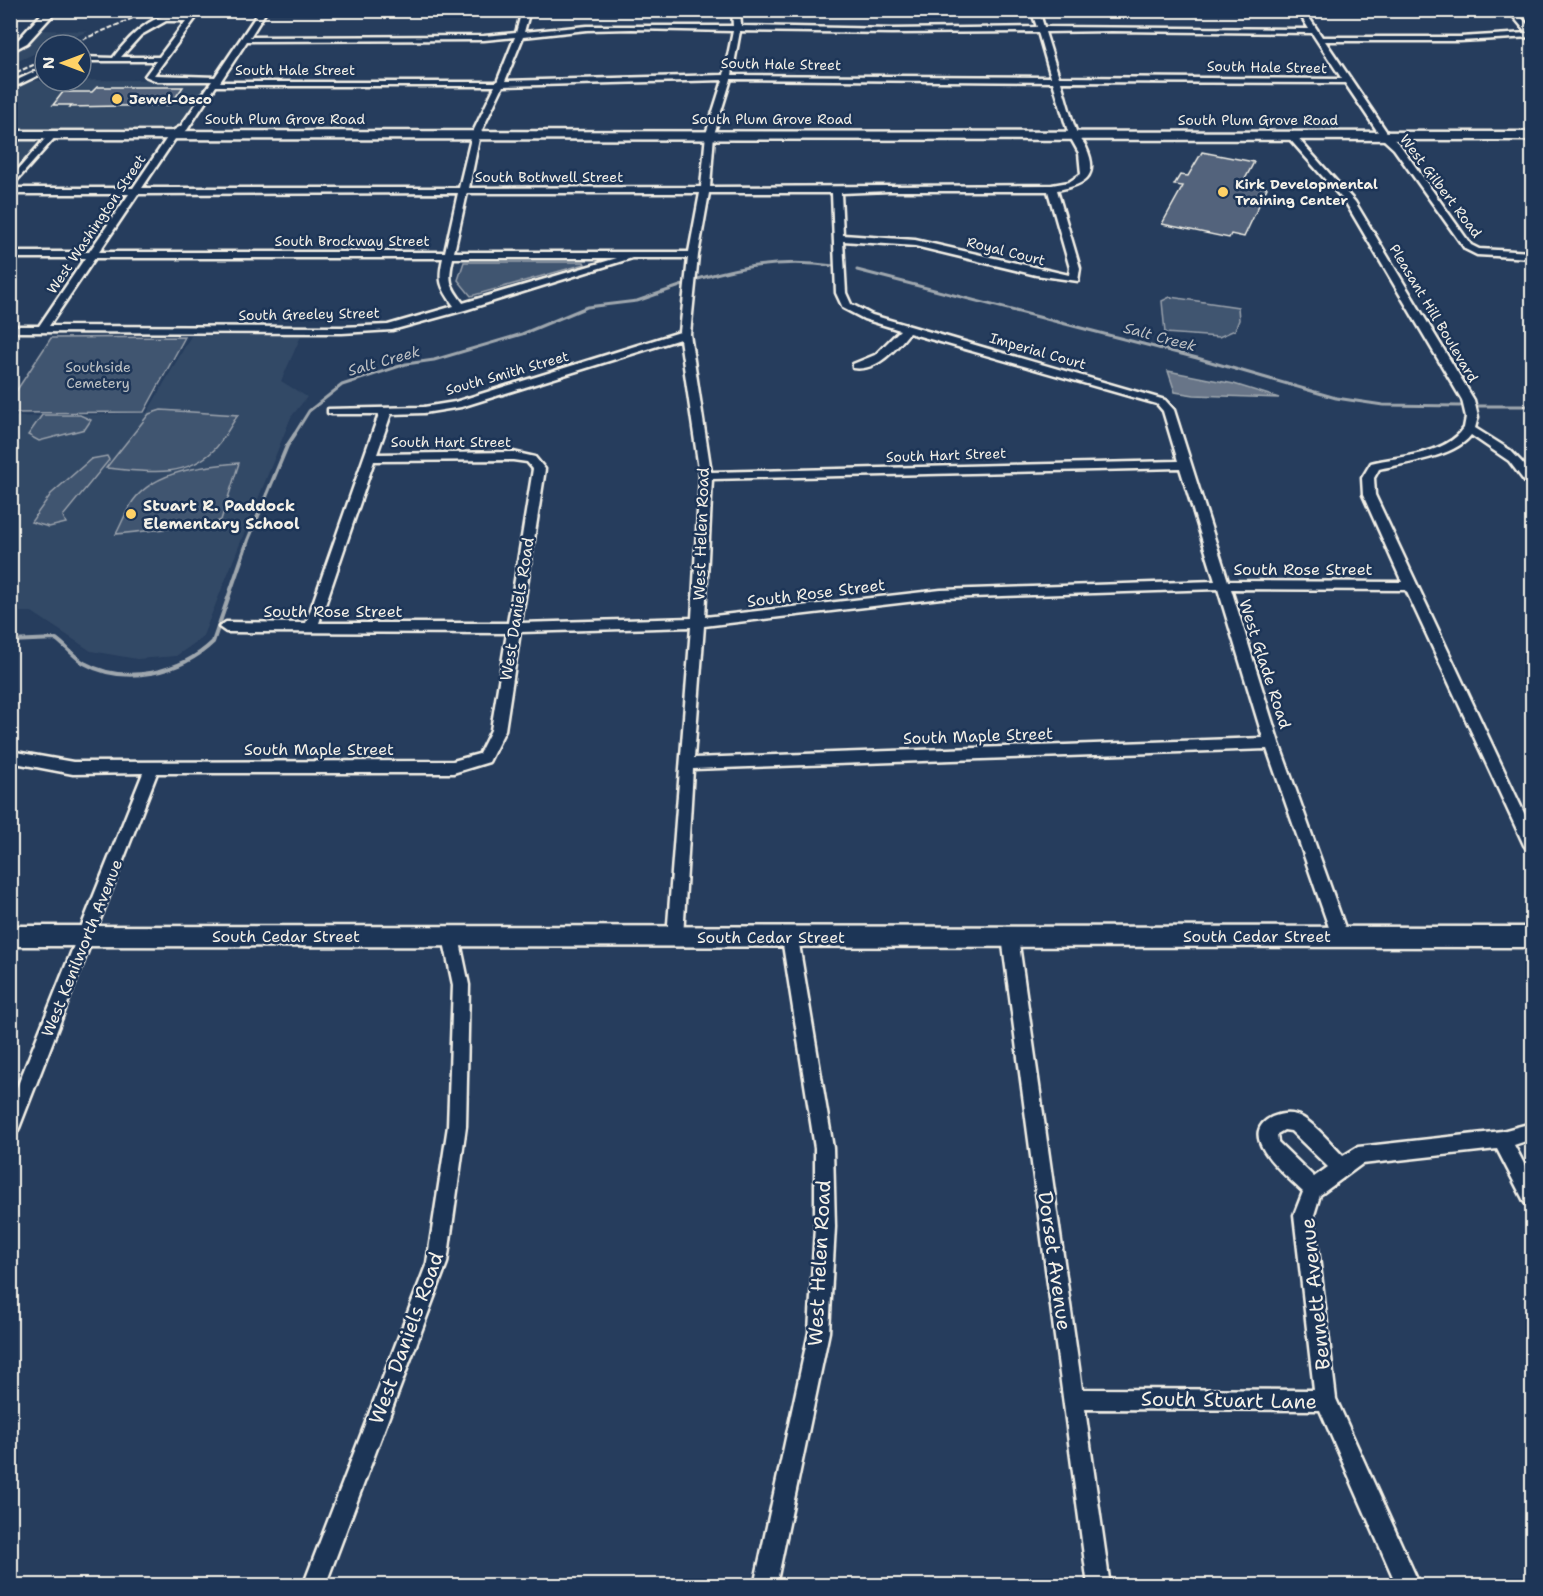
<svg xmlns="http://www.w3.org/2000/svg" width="1543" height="1596" font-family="'Shantell Sans',sans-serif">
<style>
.built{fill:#334966}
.green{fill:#40546f;stroke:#9aa2ac;stroke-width:1.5}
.water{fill:#677588;stroke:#9fa7ae;stroke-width:1.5}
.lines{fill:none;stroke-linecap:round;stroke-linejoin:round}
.stream-far1{stroke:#9fa7ae;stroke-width:3}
.stream{stroke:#9fa7ae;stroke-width:4}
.building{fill:#52647b;stroke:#f4f1e8;stroke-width:1.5}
.street-casing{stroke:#f4f1e8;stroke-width:5}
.secondary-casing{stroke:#f4f1e8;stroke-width:5}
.street{fill:#1d3557;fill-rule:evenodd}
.secondary{fill:#1d3557;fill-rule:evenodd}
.rail{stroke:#f4f1e8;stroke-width:2;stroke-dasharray:5 2;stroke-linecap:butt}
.poi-dot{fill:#ffd166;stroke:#1d3557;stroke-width:2}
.labels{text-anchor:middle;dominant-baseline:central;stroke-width:5;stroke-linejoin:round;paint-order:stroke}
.far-street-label{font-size:14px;fill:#f4f1e8;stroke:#1d3557}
.far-poi-label{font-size:14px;font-weight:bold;fill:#f4f1e8;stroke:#1d3557;text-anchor:start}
.far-park-label{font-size:14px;fill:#bec2c4;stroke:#1d3557}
.far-water-label{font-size:15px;font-style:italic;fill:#bcbfc2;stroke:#1d3557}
.poi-label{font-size:16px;font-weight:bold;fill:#f4f1e8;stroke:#1d3557;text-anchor:start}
.street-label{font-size:16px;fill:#f4f1e8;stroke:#1d3557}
.near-street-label{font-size:20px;fill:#f4f1e8;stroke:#1d3557}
</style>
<rect width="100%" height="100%" fill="#263d5d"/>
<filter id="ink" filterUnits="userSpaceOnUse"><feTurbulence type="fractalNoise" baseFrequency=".0167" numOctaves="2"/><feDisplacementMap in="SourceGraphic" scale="12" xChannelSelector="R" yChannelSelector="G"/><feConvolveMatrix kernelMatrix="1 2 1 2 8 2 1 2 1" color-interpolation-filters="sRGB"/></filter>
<g filter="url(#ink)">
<path class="built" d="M33 30 88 31 55 45H45V49L11 64V41H23Z
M10 77 18 80 45 81 217 79 180 131 53 135 11 185Z
M191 336H301L281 381 307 397 291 417 202 638 176 656 137 659 91 651 32 612H11L10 417 147 413Z"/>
<path class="green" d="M464 262H584L585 264 471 296 458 280Z
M1170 297 1238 307 1239 320 1235 330 1219 337 1165 333 1162 301Z
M185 337 144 412 11 413V399L51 338Z
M161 410 238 415C230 426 223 441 214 450 183 480 144 471 106 468L149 414Z
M42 415H80L91 420 85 429 39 441 28 435Z
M107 456 109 460 63 516 66 523 49 527 31 522 51 494 91 459Z
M239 463 221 520 213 524 116 534C122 523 126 511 133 501 156 470 204 466 239 463Z"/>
<path class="water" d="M1168 371 1234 384 1279 398 1194 395 1175 392Z"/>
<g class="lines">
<path class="stream-far1" d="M857 270 1197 358 1336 398 1383 405 1460 406
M698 279C743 265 787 259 834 266
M1478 406H1532
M294 435 309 411 342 385 406 364 434 360 522 334 587 307 637 301 683 285"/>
<path class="stream" d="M10 641 56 639C66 646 74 657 84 663 125 686 181 673 213 642L248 540 287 446 295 434"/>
</g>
<path class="building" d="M97 87H183L170 105 70 107 72 105H53L63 92H92Z
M1202 152 1254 162 1243 183 1267 188 1244 237 1231 234 1229 238 1162 224 1183 186 1174 185 1180 175 1188 176Z"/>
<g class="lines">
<g class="street-casing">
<path id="street" d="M260 10H267L250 37 484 36 516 33 522 10H530L524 32 587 26H733L732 10H740L741 26 892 29 1037 27 1031 10H1039L1044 27 1309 29 1297 10H1304L1322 37H1460L1527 33 1508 10H1515L1532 30V37L1460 41H1325L1388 134 1400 145 1471 245 1479 249 1532 252V258L1477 255 1465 249 1394 149 1382 138 1345 83 1061 82C1066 98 1070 115 1076 131 1078 137 1083 141 1086 147 1100 177 1084 185 1057 190L1080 268 1078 281 1036 275 915 246 843 241 846 293 851 304 872 315 1165 400 1174 410 1228 581 1402 582 1363 495 1362 478 1371 463C1400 456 1446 455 1464 428L1466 417 1462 400 1346 203 1287 136 1294 134 1355 202 1474 400 1478 417 1475 428 1510 450 1532 473V487L1528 486 1509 461 1471 435C1455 457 1405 463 1379 469L1374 478 1375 495 1532 830V851L1527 849 1524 845 1406 590 1231 589 1279 743 1348 936 1346 941 1340 943 1334 941 1332 936 1267 749 693 769 683 937 681 942 675 944 669 942 667 937 691 627 520 632 505 730 489 762 453 773H157L19 1128 16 1134 10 1136V1105L143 773 73 774 10 762V751L73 762 453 761 479 754 491 730 507 633 226 632 219 627 226 622 306 623 379 414H332L328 413V409L424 407 455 402 680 332 688 258H632L465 310 392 330 342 333 10 332V326H39L85 258H10V252H89L129 194H10V188H133L171 132 181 126 212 81H157L145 76 156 61H81V57L113 58C130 35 163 1 195 19L154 75 215 77ZM166 21H186L159 57H121L141 35ZM632 29 733 31 724 75 505 81 523 37 587 30ZM740 31 892 33 1038 32 1051 77 732 75ZM1112 31 1312 33 1342 79 1059 77 1045 32ZM515 37 497 82H220L247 41 484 40ZM731 79 1053 82 1069 135 1079 153 1081 174 1069 182 1052 185 710 187 714 134ZM723 80 706 134 701 187 469 188 480 134 503 86ZM216 86H495L472 134 459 188H142L177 136 187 130ZM889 191H1048L1070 268 1069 275 915 240 843 235 841 193ZM458 193 445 252H99L138 194ZM467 193H700L689 252H454ZM709 193H832L836 293 843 308 864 319 900 330 875 355 853 364V368C877 372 896 349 909 333L1157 404 1163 411 1178 461 711 472 690 334 698 255ZM95 258H443C438 281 440 286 454 306L388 325 342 327 49 326ZM453 258H617L463 303C449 285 448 280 453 258ZM680 339 700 476 692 618 521 623 545 469 535 457 513 452 377 454 391 414 424 413 461 407ZM513 460 527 462 533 469 508 623H319L374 461ZM1180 468 1215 581 941 590 705 617 712 479ZM1218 589 1263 738 694 758 704 626 941 598Z
M10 39 27 41 10 43Z
M45 67V72L18 85 11 83Z
M50 133 57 135 10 188V179Z
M451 930 457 932 459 937 469 985 466 1126 447 1263 325 1586H303L427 1263 448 1126 453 985 443 937 445 932Z
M1010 930 1016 932 1018 937 1082 1389 1314 1390 1294 1215 1303 1192C1287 1176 1234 1135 1272 1117 1282 1113 1293 1112 1303 1118 1317 1126 1331 1144 1343 1156L1358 1147 1502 1131 1532 1123V1139L1514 1145 1532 1179V1206L1525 1203 1497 1149 1362 1164 1320 1195 1314 1215 1336 1399 1420 1586H1397L1320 1410 1085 1409 1110 1586H1088L1002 937 1004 932ZM1284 1130 1291 1131 1328 1167 1314 1177 1278 1142 1277 1134Z
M790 931 796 933 798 938 833 1148 835 1227 829 1332 776 1586H754L809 1332 815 1227V1148L782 938 784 933Z"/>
</g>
<g class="secondary-casing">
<path id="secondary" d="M45 10H57L27 43 10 52V44L19 39Z
M10 131 1532 132V140L10 139Z
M10 926 1532 927V947L10 946Z"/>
</g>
<use href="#street" class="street"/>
<use href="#secondary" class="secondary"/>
<path class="rail" d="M70 45 152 10
M10 75 45 60"/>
</g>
</g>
<g class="poi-dot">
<circle cx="117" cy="99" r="6"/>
<circle cx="1223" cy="192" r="6"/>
<circle cx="131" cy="514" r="6"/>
</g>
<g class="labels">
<g class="far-street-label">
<text transform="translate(781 64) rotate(1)">South Hale Street</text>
<text transform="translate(1267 67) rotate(1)">South Hale Street</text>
<text x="295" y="70">South Hale Street</text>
<text x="285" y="119">South Plum Grove Road</text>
<text x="772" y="119">South Plum Grove Road</text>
<text x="1258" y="120">South Plum Grove Road</text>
<text x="549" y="177">South Bothwell Street</text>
<text transform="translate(1441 186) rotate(53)">West Gilbert Road</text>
<text transform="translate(96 224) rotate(-56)">West Washington Street</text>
<text x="352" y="241">South Brockway Street</text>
<text transform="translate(1006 251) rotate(14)">Royal Court</text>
<text transform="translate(1434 313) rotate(59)">Pleasant Hill Boulevard</text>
<text transform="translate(309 314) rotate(-1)">South Greeley Street</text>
<text transform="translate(1038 351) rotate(16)">Imperial Court</text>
<text transform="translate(507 373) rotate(-16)">South Smith Street</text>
<text x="451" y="442">South Hart Street</text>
<text transform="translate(946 455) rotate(-2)">South Hart Street</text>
</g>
<g class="far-poi-label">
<text x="129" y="99">Jewel-Osco</text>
<text x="1235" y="184">Kirk Developmental<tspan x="1235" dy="16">Training Center</tspan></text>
</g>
<g class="far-park-label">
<text x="98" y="367">Southside<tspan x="98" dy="16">Cemetery</tspan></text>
</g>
<g class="far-water-label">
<text transform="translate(1160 337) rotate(15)">Salt Creek</text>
<text transform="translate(384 361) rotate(-16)">Salt Creek</text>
</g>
<g class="poi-label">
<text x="143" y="505">Stuart R. Paddock<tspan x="143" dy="18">Elementary School</tspan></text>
</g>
<g class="street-label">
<text transform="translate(701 534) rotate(-88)">West Helen Road</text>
<text x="1303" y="569">South Rose Street</text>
<text transform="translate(816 593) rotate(-7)">South Rose Street</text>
<text transform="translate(517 609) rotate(-81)">West Daniels Road</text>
<text x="333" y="611">South Rose Street</text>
<text transform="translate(1265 664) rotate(72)">West Glade Road</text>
<text transform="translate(978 736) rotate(-2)">South Maple Street</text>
<text x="319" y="749">South Maple Street</text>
<text x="286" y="936">South Cedar Street</text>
<text x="1257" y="936">South Cedar Street</text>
<text x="771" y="937">South Cedar Street</text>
<text transform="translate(82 948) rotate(-68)">West Kenilworth Avenue</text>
</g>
<g class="near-street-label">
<text transform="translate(1055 1261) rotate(82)">Dorset Avenue</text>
<text transform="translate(819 1263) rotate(-87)">West Helen Road</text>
<text transform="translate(1315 1294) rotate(-96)">Bennett Avenue</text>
<text transform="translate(406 1338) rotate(-70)">West Daniels Road</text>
<text transform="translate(1229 1400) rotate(1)">South Stuart Lane</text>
</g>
</g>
<rect width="1543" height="1596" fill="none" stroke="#1d3557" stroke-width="36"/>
<rect x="18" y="18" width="1507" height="1560" fill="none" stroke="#f4f1e8" stroke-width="2" filter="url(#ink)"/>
<g transform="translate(63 63) rotate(270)"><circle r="28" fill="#1d3557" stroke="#738091" stroke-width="1.5"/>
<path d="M0-4.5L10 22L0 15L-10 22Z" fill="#ffd166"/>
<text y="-9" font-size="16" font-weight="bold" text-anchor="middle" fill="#f4f1e8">N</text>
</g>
</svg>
